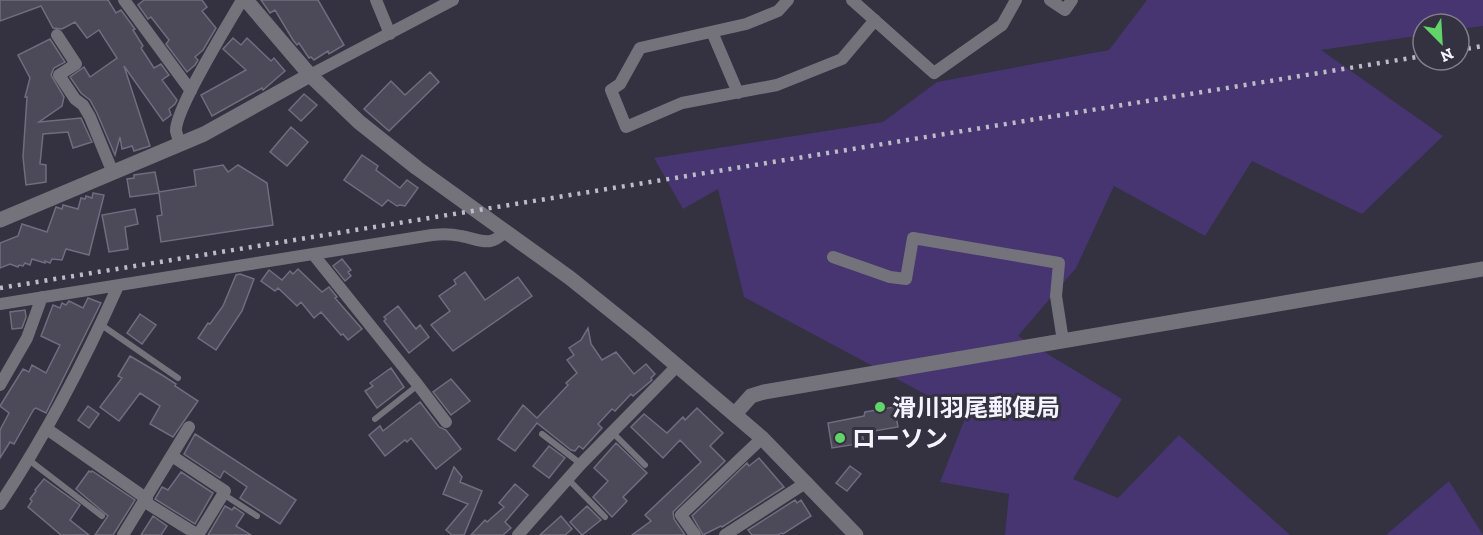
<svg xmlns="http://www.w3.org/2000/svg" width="1483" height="535" font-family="'Zilla Slab','Noto Sans JP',serif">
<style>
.green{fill:#463571}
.building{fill:#4c4958;stroke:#706d7e;stroke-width:1.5}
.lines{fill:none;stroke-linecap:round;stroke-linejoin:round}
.service{stroke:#74737b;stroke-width:6}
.minor{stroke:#74737b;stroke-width:12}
.tertiary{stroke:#74737b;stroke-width:15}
.rail{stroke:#bdbbc6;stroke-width:4.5;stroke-dasharray:3 6;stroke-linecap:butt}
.poi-dot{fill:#63d469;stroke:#343140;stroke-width:2}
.labels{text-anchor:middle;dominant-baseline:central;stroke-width:6;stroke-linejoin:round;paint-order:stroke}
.poi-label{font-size:24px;font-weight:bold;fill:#f5f3fd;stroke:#343140;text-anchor:start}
</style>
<rect width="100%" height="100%" fill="#343140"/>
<path class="green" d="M1147 0H1483V26L1459 29V24H1423V35L1321 50 1443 136 1362 214 1252 161 1205 236 1114 186 1076 268 1018 336 1122 399 1073 479 1118 498 1179 435 1290 535H1005L1009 494 940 482 966 416 744 297 718 189 683 209 654 158 883 122 937 82 1109 50Z
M1449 481 1483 535H1386Z"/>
<path class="building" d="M0 0H108L116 13 121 10 135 29 133 30 143 46 141 48 154 68 161 64 169 75 162 80 177 100 175 104 169 109 171 115 163 121 124 66 150 146 134 151 132 146 122 149 120 137 115 155 97 113 90 100 81 93 70 77 84 67 90 77 117 58 99 30 87 38 75 22 62 29 53 28 41 6 0 21Z
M144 0H202L207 7 202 11 216 28 203 50 195 57 198 60 195 65 187 72 166 44 169 40 151 17 148 19 138 5Z
M261 0H318L344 45 329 54 328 51 314 60 311 57 309 58 299 43 297 45 293 40 275 10 270 13Z
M233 38 241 45 247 38 271 61 274 58 285 71 263 90 262 88 212 116 201 95 246 70 223 49Z
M50 39 65 62 54 68 51 75 64 97 62 106 39 122 81 118 92 142 73 148 68 132 43 134 40 164 46 165V182L26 185 23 157 27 97H25L30 78 18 55Z
M430 72 439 82 389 131 364 109 391 81 405 95Z
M304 94 317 105 301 121 289 110Z
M291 127 308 142 287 166 270 152Z
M362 155 378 166 376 170 400 188 407 180 418 188 405 206 400 205 397 206 388 200 382 206 344 180Z
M223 165 228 172 238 165 267 183 273 225 161 242 157 216 162 215 159 193 130 197 127 179 134 178V175L155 172 159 192 196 186 194 170Z
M93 193 104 195 89 255 66 249 62 260 52 259 50 263 45 261V263L32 259 30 265 25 263 23 266 19 265 18 267 10 264 0 268V243L18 236 22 224 47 232 56 207 62 209 63 205 78 209 81 198 85 199 86 196 92 198Z
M135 209 138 224 125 227 128 249 109 252 102 215Z
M342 259 351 270 348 272 351 276 345 281 333 266Z
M298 269 322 292 329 287 337 297 335 298 362 329 348 340 343 334 341 335 321 312 314 318 301 302 297 306 278 288 275 291 261 281 269 270 282 280 290 271 293 274Z
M465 272 485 300 518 277 532 296 453 351 431 325 450 311 439 296 456 284 454 280Z
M240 274 254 279 242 311 216 350 198 338 208 323 210 324 223 306 236 275Z
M88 298 101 303 46 413 36 408 34 409 14 444 10 442 0 458V430L9 413 0 406 23 369 29 372 32 365 46 373 60 345 41 336 53 305 60 308 62 303 66 305 69 301 83 308Z
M398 306 416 329 420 325 429 337 409 353 384 321 386 319 384 317Z
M25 310 26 317 22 328 12 329 10 312Z
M140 314 156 325 142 344 127 333Z
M588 328 591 344 602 360 616 352 634 374 646 364 655 374 651 378 652 380 633 396 631 394 615 411 612 409 598 424 602 428 583 449 579 446 575 451 571 450 537 423 515 451 498 439 523 405 537 418 568 385 566 383 577 373 567 360 574 355 569 348 581 340Z
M130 356 162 375 176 384 175 386 198 401 173 437 150 424 160 406 140 393 119 421 100 407 122 378 118 376Z
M391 368 404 387 377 408 365 391 373 386 370 383Z
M451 379 470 401 451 415 433 392Z
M420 402 439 427 446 430 461 449 436 469 411 438 407 442 405 440 385 456 369 435 380 426 383 431Z
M88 406 99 414 89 428 78 420Z
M894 407 898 427 862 433 864 443 832 448 828 423 864 416 865 412Z
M697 408 723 433 710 446 725 461 673 512 674 519 685 535H632L651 521 645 515 701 462 680 440 663 458 631 427 644 414 667 433 683 417 685 420Z
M195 434 296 500 280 524 240 498 247 487 224 471 220 478 184 454Z
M616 443 647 473 623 497 627 501 612 517 593 497 608 481 594 468Z
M549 446 565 458 549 478 533 466Z
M759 458 784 487 722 527 721 526 703 535 692 516 747 463 749 466Z
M850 466 861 474 847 491 836 483Z
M454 467 462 477 460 482 482 491 464 535H452L446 530 468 504 443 494Z
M89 471 91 472 92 471 135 500 113 535H95L108 516 76 489Z
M181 472 213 493 195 524 155 499 162 487 168 490Z
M44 479 80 505 70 520 89 535H61L28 507 32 501 30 499 36 491 35 490Z
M515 484 528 495 505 522 511 528 503 535H471L485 520 487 522 504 507 499 503Z
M795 500 797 503 801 500 811 516 783 534 781 533 778 535H752L748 530Z
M225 506 232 510 234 507 244 514 236 526 251 535H208Z
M587 506 601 520 582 535 570 522Z
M153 516 167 526 161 535H141Z
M561 516 572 529 565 535H540Z"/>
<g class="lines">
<path class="service" d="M100 324 178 378
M375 419 418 385
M612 432 645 465
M542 434 581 464
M29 460 102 516
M568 479 605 517
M223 494 257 516"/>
<path class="minor" d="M124 0 191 91
M376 0 390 34
M788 0 778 11 746 24 640 48 620 84 611 90 626 127 682 103 777 85 842 59 875 20
M852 0 934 73 1002 25 1016 0
M1050 0 1065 10 1072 0
M712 32 738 93
M57 35 76 64 59 75 75 99 83 105 90 117 113 173
M310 75 453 0
M180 145C179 141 177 135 176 131 175 109 229 23 242 0
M313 254 418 385 446 422
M833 257 890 277 906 279 913 238 1059 263 1056 296 1063 341
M0 304 432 235C442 234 452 234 461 236 482 240 489 248 506 231
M0 385 27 338 42 297
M47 429 147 499
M145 502 198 535 225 491 172 456
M0 504C46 435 84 362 118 286
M123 535 189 427
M518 535 581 464 677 366
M695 535 681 515 762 438
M725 535 807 482"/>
<path class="tertiary" d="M246 0 310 75 359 122 417 168 570 278 641 335 762 438 856 535
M0 220 204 134 310 75
M735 414 751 396 764 392 1483 269"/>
<path class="rail" d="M1459 50 1483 46
M0 288 1423 56"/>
</g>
<g class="poi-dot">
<circle cx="880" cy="407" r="6"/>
<circle cx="840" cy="438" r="6"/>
</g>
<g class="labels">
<g class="poi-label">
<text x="892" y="407">滑川羽尾郵便局</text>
<text x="852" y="438">ローソン</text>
</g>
</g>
<g transform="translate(1441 42) rotate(156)"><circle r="28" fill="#343140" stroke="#817f8c" stroke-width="1.5"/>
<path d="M0-4.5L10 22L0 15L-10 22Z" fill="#63d469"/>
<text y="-9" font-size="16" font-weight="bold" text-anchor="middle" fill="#f5f3fd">N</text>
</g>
</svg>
